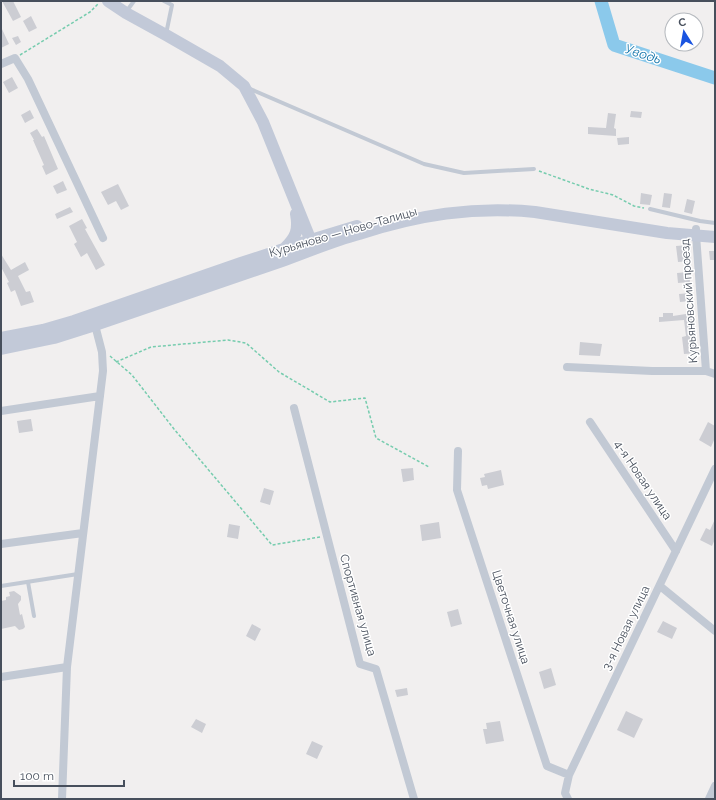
<svg xmlns="http://www.w3.org/2000/svg" width="716" height="800" font-family="Raleway,sans-serif">
<style>
.lines{fill:none;stroke-linecap:round;stroke-linejoin:round}
.river{stroke:#8bc9eb;stroke-width:13}
.building{fill:#cccdd3}
.path{stroke:#76ccae;stroke-width:1.5;stroke-dasharray:3 2;stroke-linecap:butt}
.service{stroke:#c2c9d4;stroke-width:4}
.minor{stroke:#c2c9d4;stroke-width:8}
.secondary{stroke:#c2c9d8;stroke-width:12}
.labels{text-anchor:middle;dominant-baseline:central;stroke-width:3;stroke-linejoin:round;paint-order:stroke}
.street-label{font-size:12px;fill:#474f5c;stroke:#fff}
.water-label{font-size:13px;font-style:italic;fill:#0d72a9;stroke:#fff}
</style>
<rect width="100%" height="100%" fill="#f1efef"/>
<g class="lines">
<path class="river" d="M601 1 614 45 715 78"/>
</g>
<path class="building" d="M2 1H13L21 17 13 21Z
M31 16 37 28 29 32 23 21Z
M1 27 9 44 1 48Z
M18 36 21 42 16 45 12 38Z
M12 77 18 88 9 93 3 82Z
M30 110 34 118 25 123 21 115Z
M631 111 642 112 641 118 630 117Z
M608 113 616 114 614 128 616 129V136L588 134V127L606 128Z
M37 129 42 137 44 136 58 169 46 175 42 166 44 165 33 140H34L30 133Z
M629 137V144L618 145 617 138Z
M63 181 67 190 57 194 53 186Z
M118 184 129 206 121 210 116 201 108 205 101 192Z
M641 193 652 195 650 205 640 204Z
M664 193 672 194 670 208 662 207Z
M687 199 695 201 692 214 684 212Z
M70 207 73 212 57 219 55 214Z
M82 219 87 228 85 229 105 265 96 270 87 253 81 257 74 244 77 242 69 226Z
M689 245 691 261 678 262 676 246Z
M709 251H715V260H710Z
M1 254 11 270 25 262 29 270 18 276 26 292 30 291 34 302 21 306 15 290 11 292 7 283 9 282 1 267Z
M689 272 690 282 678 283 677 273Z
M690 293V301L680 302 679 294Z
M663 313H673V316L692 313 697 353 684 354 682 337 686 336 684 320 659 322V317H663Z
M580 342 602 344 600 356 579 355Z
M31 419 33 431 19 433 17 421Z
M708 422 715 426V438L711 447 699 440Z
M413 468 414 480 403 482 401 469Z
M501 470 504 485 488 489 487 485 482 486 480 478 485 477 484 474Z
M264 488 274 491 270 505 260 502Z
M715 519V539L712 546 700 540 706 528 710 530Z
M439 522 441 538 422 541 420 525Z
M229 524 240 526 238 539 227 537Z
M14 591 21 596V600L18 604 20 615 22 614 25 627 23 629 19 630 15 626 1 629V601L6 600V597L10 596 9 592Z
M458 609 462 624 451 627 447 612Z
M663 621 677 628 672 639 657 632Z
M252 624 261 629 255 641 246 636Z
M551 668 556 685 544 689 539 672Z
M407 688 408 695 397 697 395 690Z
M626 711 643 719 634 738 617 730Z
M196 719 206 724 202 733 191 727Z
M500 721 504 741 486 744 483 729H487L486 723Z
M312 741 323 746 317 759 306 754Z"/>
<g class="lines">
<path class="path" d="M20 55 90 12 99 3
M539 171 589 189 613 195 634 206 644 208
M110 356 132 375 174 429 272 545 320 537
M116 362 151 347 228 340 246 343 279 372 330 402 365 398 376 438 429 467"/>
<path class="service" d="M164 1 172 5 166 34
M126 12 134 1
M248 88 424 164 464 173 534 169
M650 209 700 221 715 223
M28 582 34 616
M1 586 78 574"/>
<path class="minor" d="M1 64 15 58 28 79 103 238
M696 229V235L706 371
M567 367 652 371H706L715 374
M294 408 360 664 376 669 414 799
M1 411 100 396
M590 422 676 551
M458 451 457 490 547 766 569 775
M1 544 83 533
M660 586 715 631
M1 677 67 667
M62 799 67 667 103 371 102 352 95 325
M568 799 565 793 569 775 715 469
M709 799 715 786"/>
<path class="secondary" d="M108 1 126 13 166 35 220 66 244 86 263 122 313 246
M285 248C296 237 299 230 296 214
M1 338 43 330 74 321 241 263 311 240 357 226
M1 349 54 338 95 325C158 304 219 282 282 261 307 252 333 241 359 234 418 215 473 206 535 212L667 233 715 237"/>
</g>
<g class="labels">
<g class="street-label">
<text transform="translate(343 232) rotate(-16)">Курьяново — Ново-Талицы</text>
<text transform="translate(689 301) rotate(-94)">Курьяновский проезд</text>
<text transform="translate(643 480) rotate(56)">4-я Новая улица</text>
<text transform="translate(358 605) rotate(74)">Спортивная улица</text>
<text transform="translate(511 617) rotate(72)">Цветочная улица</text>
<text transform="translate(626 628) rotate(-64)">3-я Новая улица</text>
</g>
<g class="water-label">
<text transform="translate(643 54) rotate(18)">Уводь</text>
</g>
</g>
<rect width="716" height="800" fill="none" stroke="#474f5c" stroke-width="4"/>
<g transform="translate(684 32) rotate(349)"><circle r="19" fill="#ffffff" stroke="#b5b9be"/>
<path d="M0-3L7 15L0 10L-7 15Z" fill="#1a54e0"/>
<text y="-6" font-size="11" font-weight="bold" text-anchor="middle" fill="#474f5c">С</text>
</g>
<path d="M14 780v6h110v-6" fill="none" stroke="#474f5c" stroke-width="2"/>
<text x="20" y="780" font-size="12" fill="#474f5c" stroke="#ffffff" stroke-width="3" paint-order="stroke">100 m</text>
</svg>
